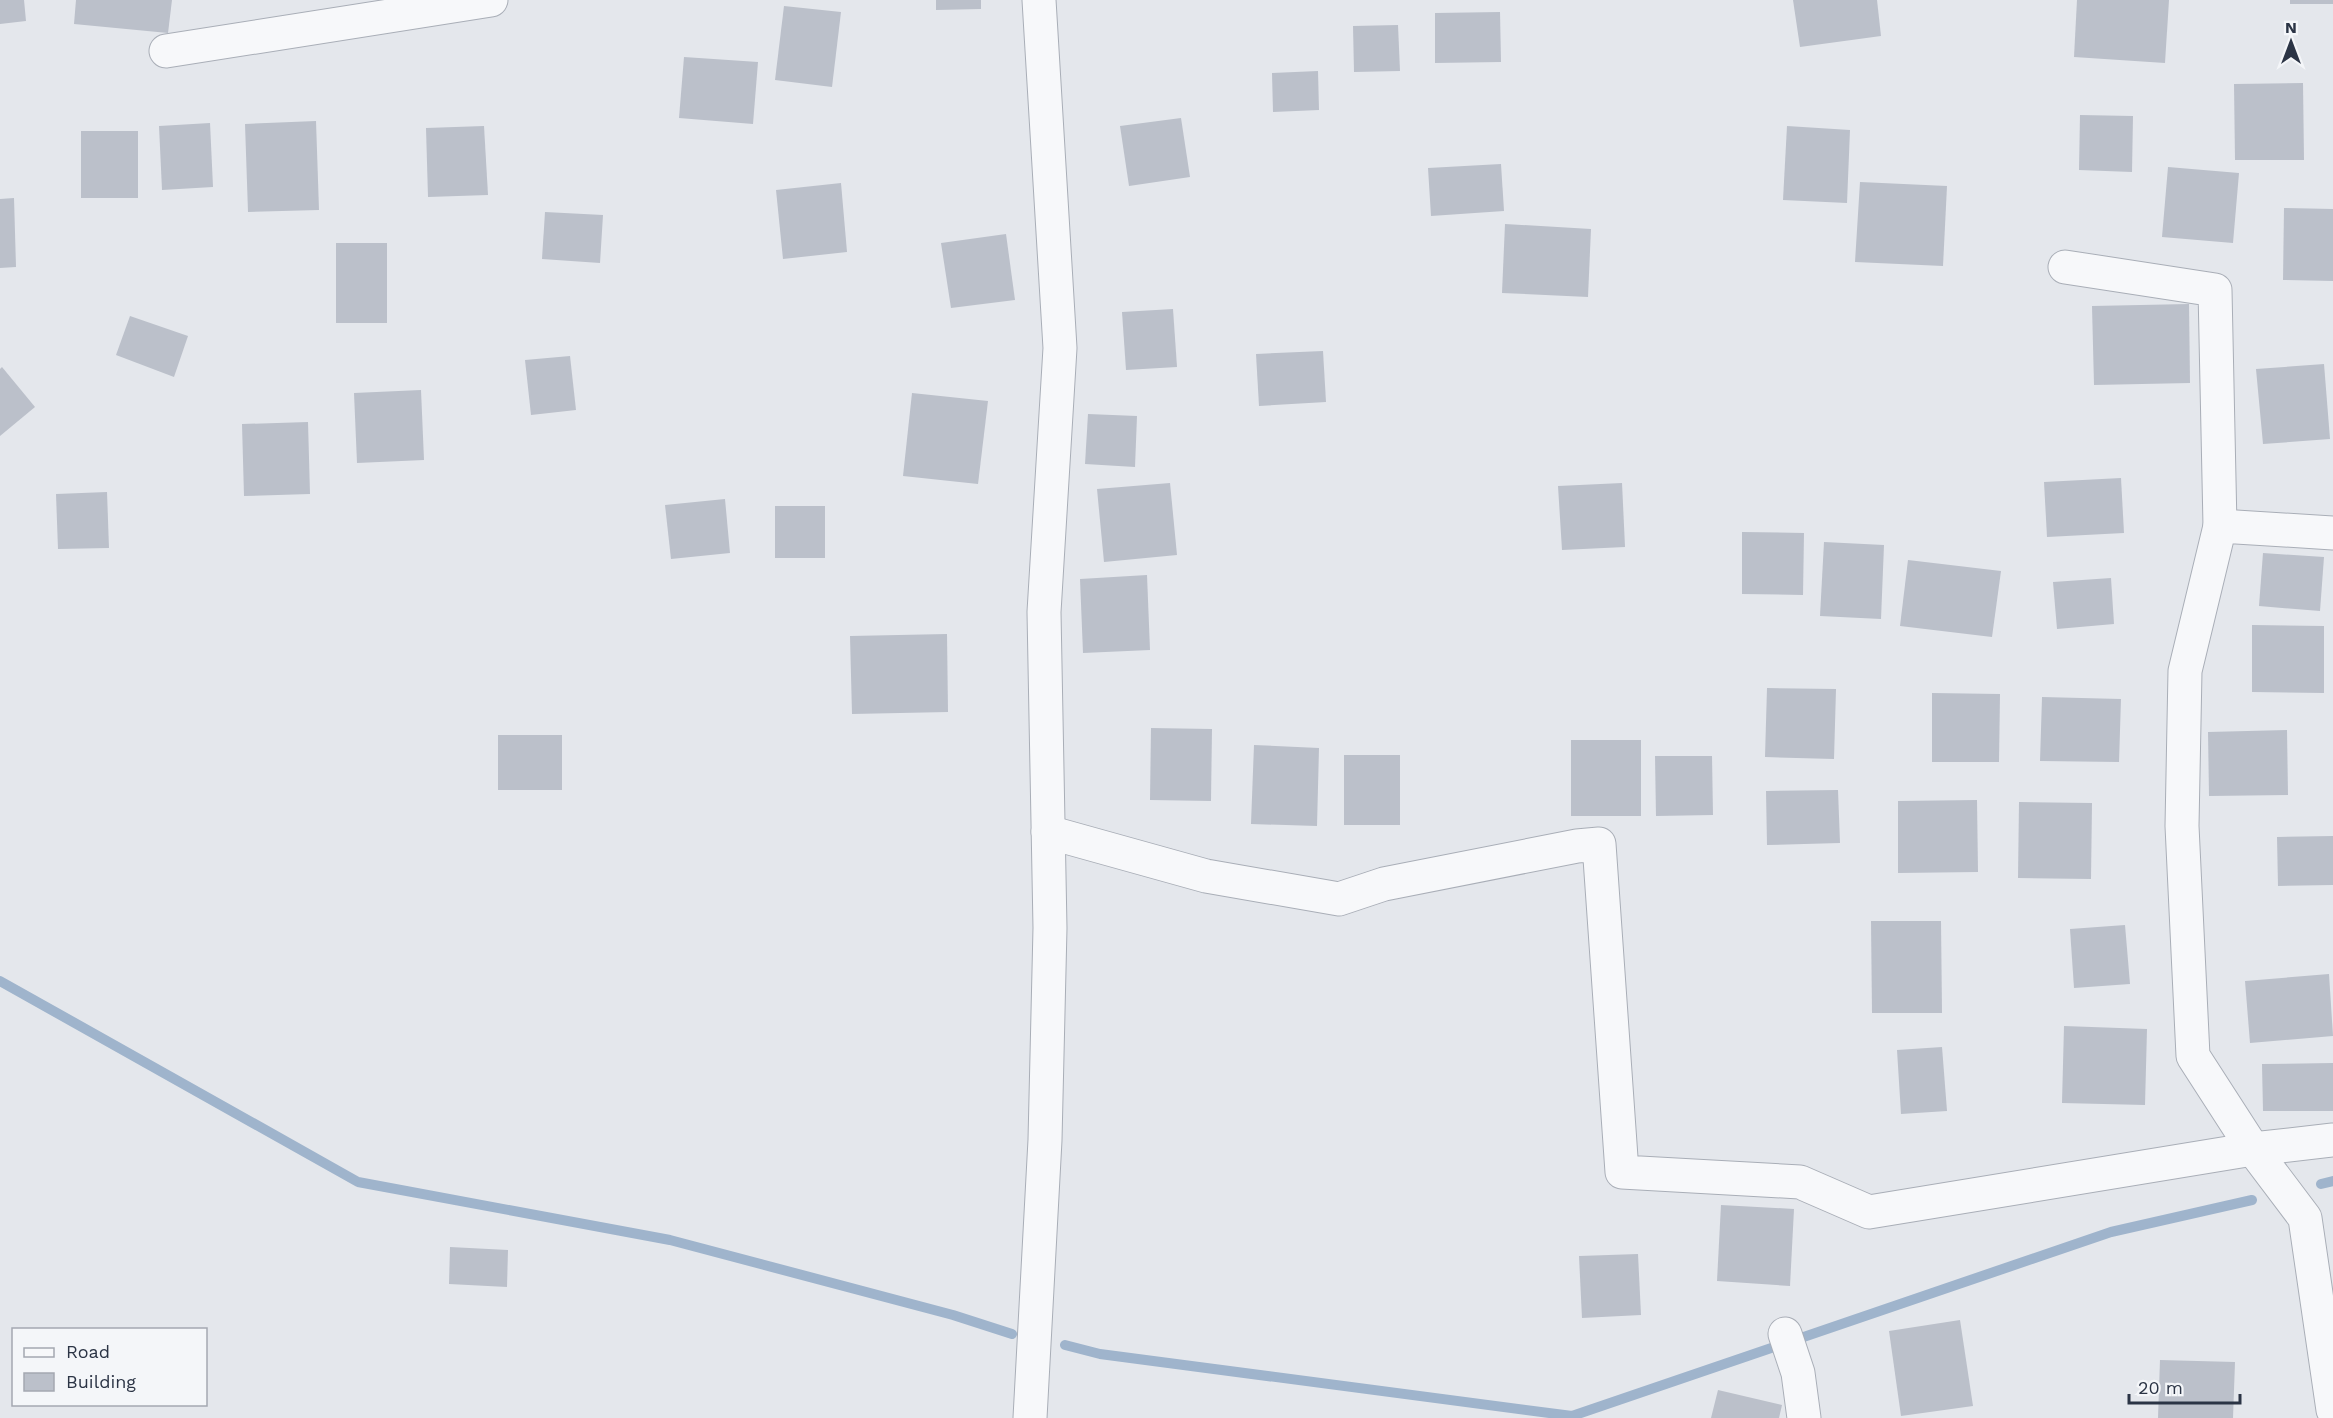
<svg xmlns="http://www.w3.org/2000/svg" width="2333" height="1418" font-family="'Work Sans',sans-serif">
<rect width="100%" height="100%" fill="#e4e7ec"/>
<g fill="none" stroke-linecap="round" stroke-linejoin="round">
<g stroke="#9fb4cc" stroke-width="10">
<path d="M 0,981 L 358,1182 L 670,1240 L 953,1315 L 1012,1334"/>
<path d="M 2321,1184 L 2333,1181"/>
<path d="M 1065,1345 L 1100,1354 L 1572,1416 L 2111,1232 L 2252,1200"/>
</g>
</g>
<g fill="#bbc0ca">
<path d="M 0,0 L 24,0 L 26,21 L 0,24 Z"/>
<path d="M 76,0 L 172,0 L 168,33 L 74,24 Z"/>
<path d="M 936,0 L 981,0 L 981,9 L 936,10 Z"/>
<path d="M 1793,0 L 1877,0 L 1881,36 L 1800,47 Z"/>
<path d="M 2077,0 L 2169,0 L 2165,63 L 2074,57 Z"/>
<rect x="2290" y="0" width="43" height="4"/>
<path d="M 784,6 L 841,12 L 832,87 L 775,80 Z"/>
<path d="M 1500,12 L 1501,62 L 1435,63 L 1435,13 Z"/>
<path d="M 1398,25 L 1400,71 L 1354,72 L 1353,26 Z"/>
<path d="M 684,57 L 758,62 L 753,124 L 679,118 Z"/>
<path d="M 1318,71 L 1319,110 L 1273,112 L 1272,73 Z"/>
<path d="M 2303,83 L 2304,160 L 2235,160 L 2234,84 Z"/>
<path d="M 2080,115 L 2133,116 L 2132,172 L 2079,170 Z"/>
<path d="M 1181,118 L 1190,177 L 1129,186 L 1120,126 Z"/>
<path d="M 316,121 L 319,210 L 248,212 L 245,124 Z"/>
<path d="M 210,123 L 213,187 L 162,190 L 159,126 Z"/>
<path d="M 484,126 L 488,195 L 428,197 L 426,128 Z"/>
<path d="M 1787,126 L 1850,130 L 1847,203 L 1783,200 Z"/>
<rect x="81" y="131" width="57" height="67"/>
<path d="M 1501,164 L 1504,211 L 1431,216 L 1428,168 Z"/>
<path d="M 2168,167 L 2239,173 L 2233,243 L 2162,237 Z"/>
<path d="M 1860,182 L 1947,186 L 1943,266 L 1855,262 Z"/>
<path d="M 841,183 L 847,252 L 783,259 L 776,190 Z"/>
<path d="M 14,198 L 16,267 L 0,268 L 0,199 Z"/>
<path d="M 2284,208 L 2333,209 L 2333,281 L 2283,280 Z"/>
<path d="M 545,212 L 603,215 L 600,263 L 542,259 Z"/>
<path d="M 1505,224 L 1591,229 L 1588,297 L 1502,293 Z"/>
<path d="M 1006,234 L 1015,300 L 951,308 L 941,243 Z"/>
<rect x="336" y="243" width="51" height="80"/>
<path d="M 2189,304 L 2190,383 L 2094,385 L 2092,306 Z"/>
<path d="M 1173,309 L 1177,367 L 1126,370 L 1122,312 Z"/>
<path d="M 130,316 L 188,336 L 174,377 L 116,355 Z"/>
<path d="M 1323,351 L 1326,402 L 1259,406 L 1256,354 Z"/>
<path d="M 570,356 L 576,410 L 531,415 L 525,360 Z"/>
<path d="M 2324,364 L 2330,439 L 2263,444 L 2256,369 Z"/>
<path d="M 2,367 L 35,407 L 0,436 L 0,369 Z"/>
<path d="M 421,390 L 424,460 L 357,463 L 354,393 Z"/>
<path d="M 912,393 L 988,401 L 978,484 L 903,476 Z"/>
<path d="M 1088,414 L 1137,416 L 1135,467 L 1085,464 Z"/>
<path d="M 308,422 L 310,494 L 244,496 L 242,424 Z"/>
<path d="M 2121,478 L 2124,533 L 2047,537 L 2044,482 Z"/>
<path d="M 1170,483 L 1177,555 L 1104,562 L 1097,489 Z"/>
<path d="M 1622,483 L 1625,547 L 1562,550 L 1558,486 Z"/>
<path d="M 107,492 L 109,548 L 58,549 L 56,494 Z"/>
<path d="M 725,499 L 730,553 L 671,559 L 665,505 Z"/>
<rect x="775" y="506" width="50" height="52"/>
<path d="M 1742,532 L 1804,533 L 1803,595 L 1742,594 Z"/>
<path d="M 1824,542 L 1884,545 L 1881,619 L 1820,616 Z"/>
<path d="M 2263,553 L 2324,557 L 2320,611 L 2259,606 Z"/>
<path d="M 1908,560 L 2001,571 L 1992,637 L 1900,626 Z"/>
<path d="M 1147,575 L 1150,650 L 1083,653 L 1080,579 Z"/>
<path d="M 2111,578 L 2114,624 L 2057,629 L 2053,582 Z"/>
<path d="M 2252,625 L 2324,626 L 2324,693 L 2252,692 Z"/>
<path d="M 947,634 L 948,712 L 852,714 L 850,636 Z"/>
<path d="M 1767,688 L 1836,689 L 1834,759 L 1765,757 Z"/>
<path d="M 1932,693 L 2000,694 L 1999,762 L 1932,762 Z"/>
<path d="M 2042,697 L 2121,699 L 2119,762 L 2040,761 Z"/>
<path d="M 1151,728 L 1212,729 L 1211,801 L 1150,800 Z"/>
<path d="M 2287,730 L 2288,795 L 2209,796 L 2208,732 Z"/>
<rect x="498" y="735" width="64" height="55"/>
<rect x="1571" y="740" width="70" height="76"/>
<path d="M 1254,745 L 1319,748 L 1317,826 L 1251,824 Z"/>
<rect x="1344" y="755" width="56" height="70"/>
<path d="M 1655,756 L 1712,756 L 1713,815 L 1656,816 Z"/>
<path d="M 1838,790 L 1840,843 L 1767,845 L 1766,791 Z"/>
<path d="M 1977,800 L 1978,872 L 1898,873 L 1898,801 Z"/>
<path d="M 2019,802 L 2092,803 L 2091,879 L 2018,878 Z"/>
<path d="M 2333,836 L 2333,885 L 2278,886 L 2277,837 Z"/>
<path d="M 1871,921 L 1941,921 L 1942,1013 L 1872,1013 Z"/>
<path d="M 2125,925 L 2130,984 L 2074,988 L 2070,929 Z"/>
<path d="M 2329,974 L 2333,1036 L 2250,1043 L 2245,981 Z"/>
<path d="M 2064,1026 L 2147,1029 L 2145,1105 L 2062,1103 Z"/>
<path d="M 1942,1047 L 1947,1111 L 1901,1114 L 1897,1050 Z"/>
<path d="M 2333,1063 L 2333,1111 L 2263,1111 L 2262,1064 Z"/>
<path d="M 1721,1205 L 1794,1209 L 1790,1286 L 1717,1281 Z"/>
<path d="M 450,1247 L 508,1250 L 507,1287 L 449,1284 Z"/>
<path d="M 1638,1254 L 1641,1315 L 1582,1318 L 1579,1256 Z"/>
<path d="M 1960,1320 L 1973,1406 L 1901,1416 L 1889,1331 Z"/>
<path d="M 2160,1360 L 2235,1362 L 2233,1418 L 2158,1418 Z"/>
<path d="M 1718,1390 L 1782,1405 L 1779,1418 L 1711,1418 Z"/>
</g>
<g fill="none" stroke-linecap="round" stroke-linejoin="round">
<defs>
<g id="street">
<path d="M 166,51 L 491,0"/>
<path d="M 2065,267 L 2215,290 L 2220,526"/>
<path d="M 2333,533 L 2220,526 L 2185,671 L 2182,826 L 2193,1056 L 2253,1149 L 2305,1218 L 2333,1410"/>
<path d="M 1048,832 L 1206,876 L 1339,899 L 1384,884 L 1577,846 L 1599,844 L 1622,1172 L 1800,1182 L 1869,1212 L 2253,1149 L 2333,1140"/>
<path d="M 1785,1334 L 1798,1373 L 1804,1418"/>
<path d="M 1030,1418 L 1045,1140 L 1050,928 L 1044,612 L 1060,348 L 1039,0"/>
</g>
</defs>
<use href="#street" stroke="#a9aeb7" stroke-width="35"/>
<use href="#street" stroke="#f7f8fa" stroke-width="33"/>
</g>
<rect x="12" y="1328" width="195" height="78" fill="#f4f6f9" stroke="#a4a8b1" stroke-width="1.5"/>
<rect x="24" y="1348" width="30" height="9" fill="#f7f8fa" stroke="#a4a8b1" stroke-width="1.5"/>
<text x="66" y="1358" font-size="18" fill="#2b3445">Road</text>
<rect x="24" y="1373" width="30" height="18" fill="#bbc0ca" stroke="#a4a8b1" stroke-width="1.5"/>
<text x="66" y="1388" font-size="18" fill="#2b3445">Building</text>
<g transform="translate(2291 42)" stroke="#f4f6f9" stroke-width="4.5" paint-order="stroke">
<path d="M0-4.5L10 22L0 15L-10 22Z" fill="#2b3445"/>
<text y="-9" font-size="16" font-weight="bold" text-anchor="middle" fill="#2b3445">N</text>
</g>
<path d="M2129 1394v9h111v-9" fill="none" stroke="#2b3445" stroke-width="3"/>
<text x="2138" y="1394" font-size="18" fill="#2b3445" stroke="#f4f6f9" stroke-width="4.5" paint-order="stroke">20 m</text>
</svg>
